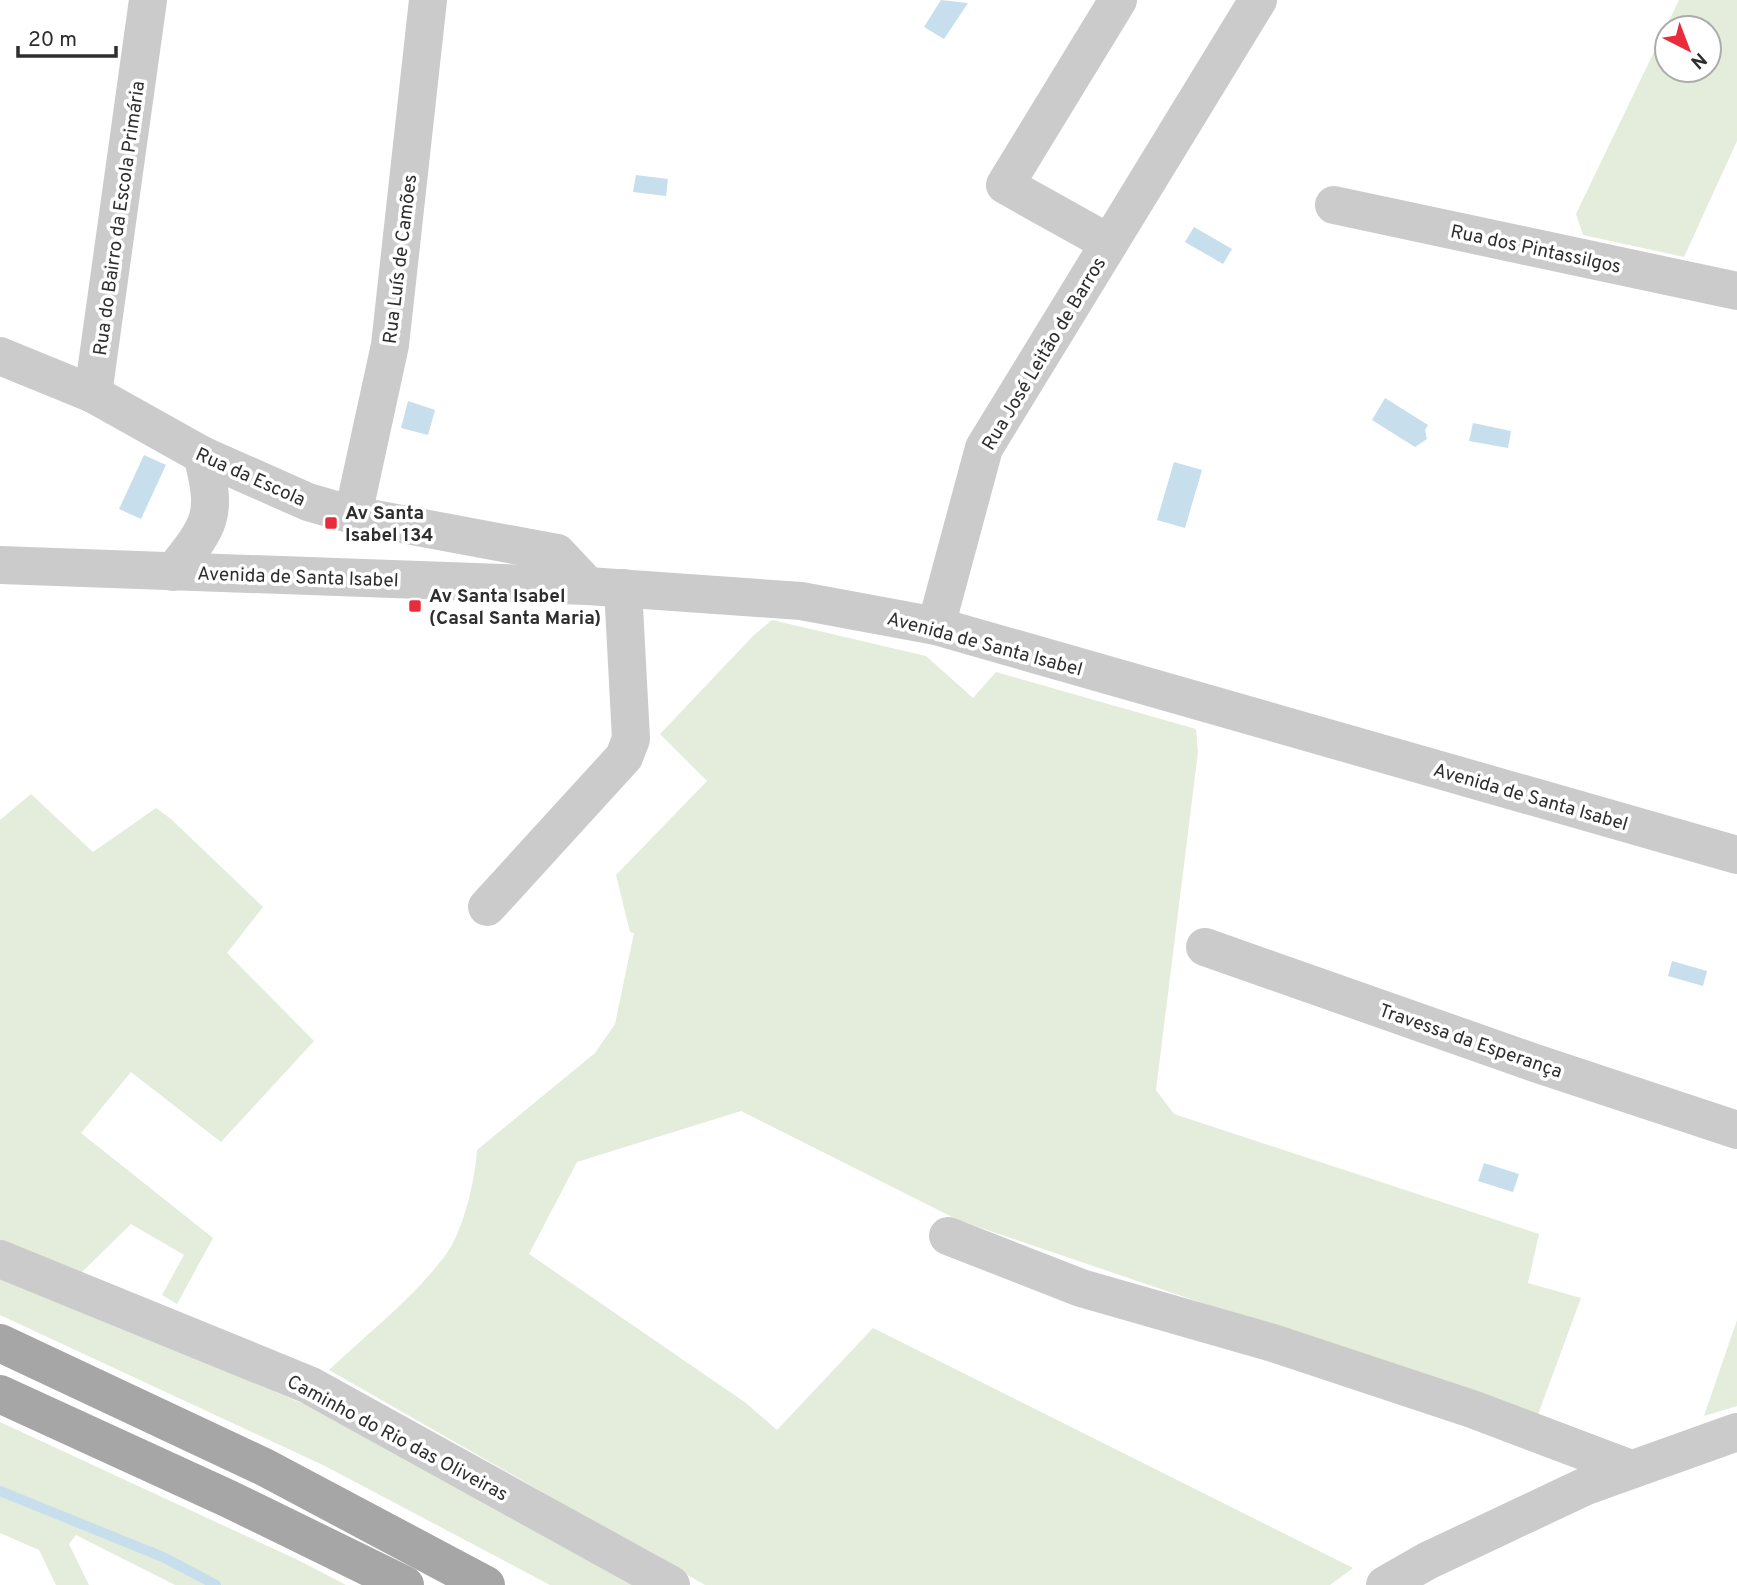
<svg xmlns="http://www.w3.org/2000/svg" width="1737" height="1585" font-family="Overpass,sans-serif">
<rect width="100%" height="100%" fill="#fff"/>
<g fill="#e4ecdb" fill-rule="evenodd">
<path d="M 1679,0 L 1737,0 L 1737,141 L 1684,257 L 1583,235 L 1576,214 ZM 1667,28 L 1709,28 L 1709,70 L 1667,70 Z"/>
<path d="M 772,620 L 926,656 L 973,698 L 996,672 L 1196,729 L 1198,752 L 1156,1090 L 1174,1114 L 1539,1234 L 1528,1283 L 1581,1298 L 1537,1417 L 958,1220 L 741,1111 L 577,1162 L 529,1254 L 746,1403 L 777,1430 L 873,1328 L 1353,1568 L 1330,1585 L 705,1585 L 329,1370 C 368,1333 415,1297 447,1253 C 464,1229 475,1179 477,1150 L 595,1053 L 615,1024 L 634,933 L 630,932 L 616,875 L 707,781 L 660,734 L 753,636 Z"/>
<path d="M 31,794 L 93,852 L 156,808 L 171,819 L 263,907 L 227,953 L 314,1041 L 221,1142 L 131,1072 L 81,1133 L 213,1238 L 177,1304 L 162,1295 L 184,1255 L 131,1224 L 79,1275 L 0,1241 L 0,820 Z"/>
<path d="M 0,1274 L 306,1405 L 647,1585 L 550,1585 L 325,1466 L 0,1315 Z"/>
<path d="M 1737,1320 L 1737,1406 L 1704,1416 Z"/>
<path d="M 0,1422 L 300,1561 L 346,1585 L 175,1585 L 76,1535 L 69,1544 L 89,1585 L 56,1585 L 39,1550 L 0,1533 Z"/>
</g>
<g fill="#c7deec">
<path d="M 941,0 L 968,3 L 944,39 L 924,27 Z"/>
<path d="M 636,175 L 668,179 L 666,196 L 633,192 Z"/>
<path d="M 1194,227 L 1232,249 L 1223,264 L 1185,242 Z"/>
<path d="M 1385,398 L 1428,425 L 1425,430 L 1427,439 L 1415,447 L 1372,420 Z"/>
<path d="M 408,401 L 435,410 L 428,435 L 401,428 Z"/>
<path d="M 1473,423 L 1511,431 L 1508,448 L 1469,441 Z"/>
<path d="M 144,455 L 166,465 L 141,519 L 119,509 Z"/>
<path d="M 1174,462 L 1202,470 L 1185,528 L 1157,520 Z"/>
<path d="M 1672,961 L 1707,971 L 1703,986 L 1668,976 Z"/>
<path d="M 1484,1163 L 1519,1174 L 1513,1192 L 1478,1181 Z"/>
</g>
<g fill="none" stroke-linecap="round" stroke-linejoin="round">
<path stroke="#c7deec" stroke-width="10" d="M 0,1491 L 163,1557 L 216,1585"/>
<g stroke="#cbcbcb" stroke-width="38">
<path d="M 1334,205 L 1737,291"/>
<path d="M 1109,243 L 1005,185 L 1118,0"/>
<path d="M 0,356 L 93,394 L 202,455 L 308,502 L 353,515 L 557,553 L 588,586"/>
<path d="M 93,394 L 148,0"/>
<path d="M 353,515 L 390,345 L 428,0"/>
<path d="M 0,565 L 588,586 L 801,601 L 936,626 L 1737,855"/>
<path d="M 173,572 C 211,524 218,516 202,455"/>
<path d="M 936,626 L 984,448 L 1258,0"/>
<path d="M 487,907 L 624,757 L 631,739 L 623,588"/>
<path d="M 1205,947 L 1535,1063 L 1737,1130"/>
<path d="M 948,1236 L 1081,1288 L 1273,1343 L 1472,1409 L 1631,1469"/>
<path d="M 0,1259 L 309,1385 L 671,1585"/>
<path d="M 1385,1585 L 1427,1561 L 1586,1486 L 1737,1432"/>
</g>
<g stroke="#a6a6a6" stroke-width="38">
<path d="M 0,1343 L 266,1468 L 486,1585"/>
<path d="M 0,1394 L 229,1499 L 405,1585"/>
</g>
</g>
<g fill="#e92c3b" stroke="#fff" stroke-width="2.5">
<rect x="324" y="516" width="14" height="14" rx="3.5"/>
<rect x="408" y="599" width="14" height="14" rx="3.5"/>
</g>
<g text-anchor="middle" stroke-width="7" stroke-linejoin="round" paint-order="stroke">
<g font-size="19" fill="#2e2e2e" stroke="#fff">
<text transform="translate(118 218) rotate(-82)" y="7">Rua do Bairro da Escola Primária</text>
<text transform="translate(1536 248) rotate(12)" y="7">Rua dos Pintassilgos</text>
<text transform="translate(399 259) rotate(-83)" y="7">Rua Luís de Camões</text>
<text transform="translate(1043 353) rotate(-59)" y="7">Rua José Leitão de Barros</text>
<text transform="translate(251 476) rotate(24)" y="7">Rua da Escola</text>
<text transform="translate(298 576) rotate(2)" y="7">Avenida de Santa Isabel</text>
<text transform="translate(985 643) rotate(15)" y="7">Avenida de Santa Isabel</text>
<text transform="translate(1531 796) rotate(16)" y="7">Avenida de Santa Isabel</text>
<text transform="translate(1471 1040) rotate(19)" y="7">Travessa da Esperança</text>
<text transform="translate(398 1437) rotate(28)" y="7">Caminho do Rio das Oliveiras</text>
</g>
<g font-size="19" font-weight="bold" fill="#2e2e2e" stroke="#fff" text-anchor="start">
<text x="345" y="519">Av Santa<tspan x="345" dy="22">Isabel 134</tspan></text>
<text x="429" y="602">Av Santa Isabel<tspan x="429" dy="22">(Casal Santa Maria)</tspan></text>
</g>
</g>
<g transform="translate(1688 49) rotate(138)"><circle r="33" fill="#ffffff" stroke="#ababab" stroke-width="2"/>
<path d="M0-5L12 26L0 18L-12 26Z" fill="#e92c3b"/>
<text y="-10" font-size="19" font-weight="bold" text-anchor="middle" fill="#2e2e2e">N</text>
</g>
<path d="M18 46v10h98v-10" fill="none" stroke="#2e2e2e" stroke-width="3.5"/>
<text x="28" y="46" font-size="21" fill="#2e2e2e" stroke="#ffffff" stroke-width="5" paint-order="stroke">20 m</text>
</svg>
